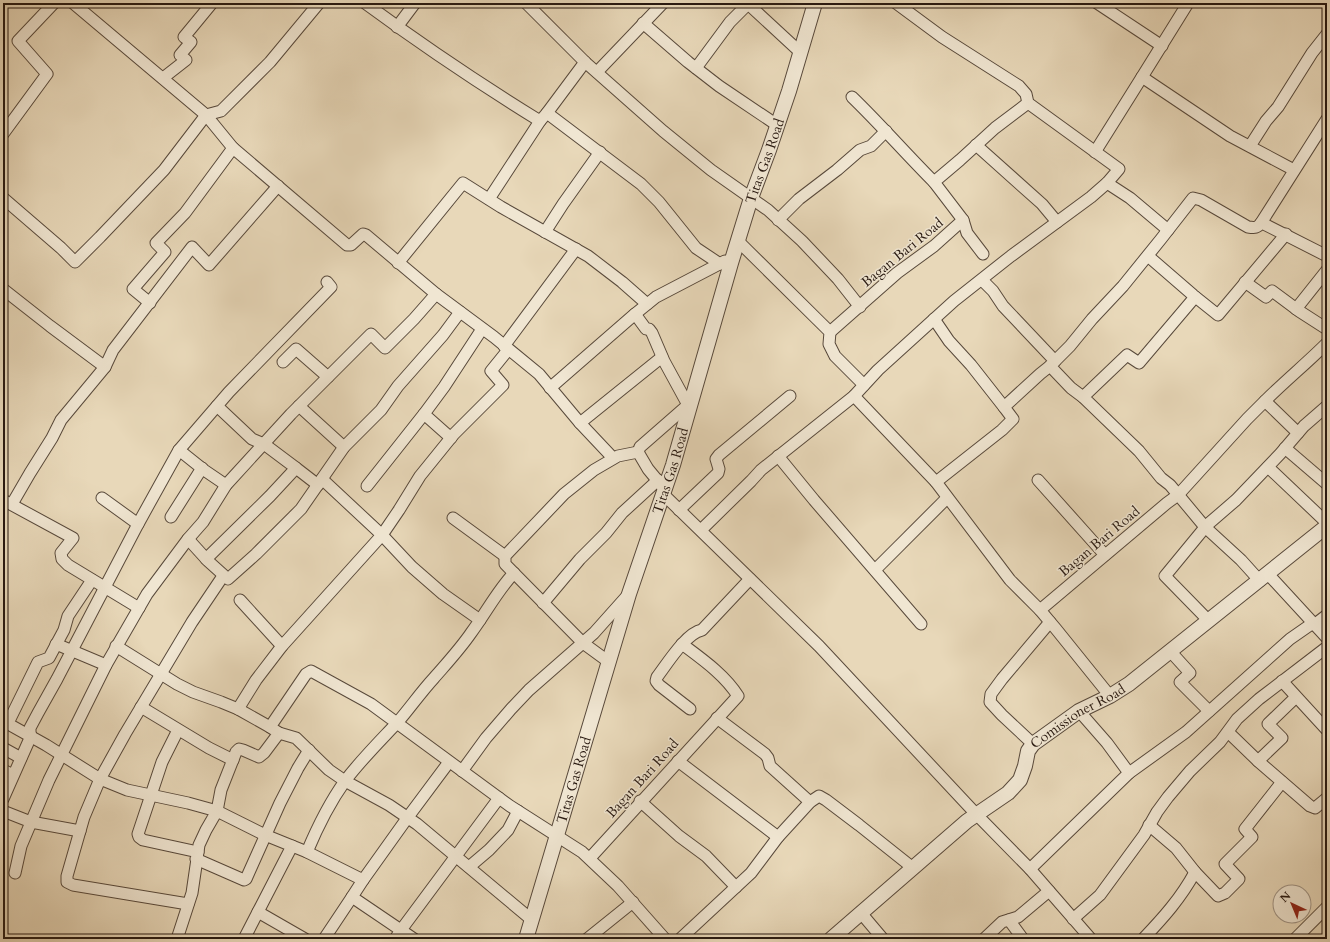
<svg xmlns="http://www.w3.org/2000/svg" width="1330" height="942" font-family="Cardo,serif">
<rect width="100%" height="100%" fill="#e8d8b9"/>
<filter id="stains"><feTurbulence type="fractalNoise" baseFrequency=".005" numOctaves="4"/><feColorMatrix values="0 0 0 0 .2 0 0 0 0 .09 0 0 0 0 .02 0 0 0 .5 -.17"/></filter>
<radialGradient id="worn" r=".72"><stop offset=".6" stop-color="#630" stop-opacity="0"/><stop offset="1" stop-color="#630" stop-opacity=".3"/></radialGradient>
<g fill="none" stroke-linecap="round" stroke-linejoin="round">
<defs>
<g id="minor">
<path d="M 73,3 L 206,115 L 233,148 L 347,245 L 351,245 L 363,234 L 366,235 L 436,294 L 494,337 L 539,374 L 580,423 L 613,458"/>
<path d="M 365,3 C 422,45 480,84 540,121 L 547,113 L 641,184 L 659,202 L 696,248 L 720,264"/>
<path d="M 526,3 L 585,62 L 663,131 L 711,170 L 768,210 L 802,241 L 838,279 L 860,307"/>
<path d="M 747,3 L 800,52"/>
<path d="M 1097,3 L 1162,46"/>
<path d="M 643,23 L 688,62 L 719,86 L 777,125"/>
<path d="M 397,27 L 415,3"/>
<path d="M 696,68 L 730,22 L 748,4"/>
<path d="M 597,72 L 663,3"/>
<path d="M 1142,77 L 1188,3"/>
<path d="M 163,78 L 186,60 L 180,55 L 191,42 L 184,37 L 212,3"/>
<path d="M 852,97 C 880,124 906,154 934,182"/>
<path d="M 547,113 L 585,62"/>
<path d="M 3,134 L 47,74 L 18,41 L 54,3"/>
<path d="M 976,145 L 1042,204 L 1057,222"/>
<path d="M 1250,146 L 1266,121 L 1278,107 L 1312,53 L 1327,34"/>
<path d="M 1095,152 L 1142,77 L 1230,136 L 1294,170"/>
<path d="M 1107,183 L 1130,198 L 1168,230"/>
<path d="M 3,198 L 61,248 L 75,262 L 100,237 L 164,170 L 206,115 L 221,111 L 270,62 L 319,3"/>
<path d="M 489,199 L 540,121"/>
<path d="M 778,220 L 799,199 L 837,170 L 860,150 L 871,146 L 886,131"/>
<path d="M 1261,223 L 1327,119"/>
<path d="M 545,232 L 563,204 L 600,152"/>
<path d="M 738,241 L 830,332 L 829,344 L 835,356 L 864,385"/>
<path d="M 983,254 L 967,233 L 963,220 L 934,182 L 960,160 L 995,128 L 1028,103"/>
<path d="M 1148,256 L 1193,295 L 1218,315 L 1286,234"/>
<path d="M 398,263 L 463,183 L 501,207 L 588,256 L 622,282 L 647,304"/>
<path d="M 982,280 L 993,291 L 1003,306 L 1055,361"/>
<path d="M 1245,282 L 1266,297 L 1272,291 L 1299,311 L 1327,329"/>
<path d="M 3,289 L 50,326 L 105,367"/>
<path d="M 1195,297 L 1139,363 L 1127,355 L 1083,397 L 1139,451 L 1161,478 L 1170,485 L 1205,527 L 1241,560 L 1260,581"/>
<path d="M 150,303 L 133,289 L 165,252 L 156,243 L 185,213 L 233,148"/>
<path d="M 1296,309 L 1327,270"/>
<path d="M 635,314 L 646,329 L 649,329 L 652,333 L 664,361 L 688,405"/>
<path d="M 934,319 L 949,341 L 971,365 L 1004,407"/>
<path d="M 830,332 L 897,273 L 934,246 L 963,220"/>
<path d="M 504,346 L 576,249"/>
<path d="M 283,362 L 296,349 L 328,377"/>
<path d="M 1050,366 L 1070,346 L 1092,319 L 1123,286 L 1161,239 L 1193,198 L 1201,200 L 1248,227 C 1255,228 1257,228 1261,223 L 1264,224 L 1327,256"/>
<path d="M 550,388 L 635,314 L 656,297 L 725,261"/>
<path d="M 854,396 L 936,482"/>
<path d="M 299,406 L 344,447"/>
<path d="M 580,423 L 662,357"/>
<path d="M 1298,433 L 1265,401 C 1285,381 1307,363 1327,343"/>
<path d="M 451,438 L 424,414 L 444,387 L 482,329"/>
<path d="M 1285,448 L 1327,484"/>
<path d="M 179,450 L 204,470 L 226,485"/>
<path d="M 638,452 L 640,447 L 688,405 L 691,400"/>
<path d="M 638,452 L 648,469 L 662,486"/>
<path d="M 778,456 L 814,500 L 921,624"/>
<path d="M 1268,467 L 1327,523"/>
<path d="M 296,468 L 318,485"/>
<path d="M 322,479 L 382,535 L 412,567 L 443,594 L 480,620"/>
<path d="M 1038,480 L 1105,555"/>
<path d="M 367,486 L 424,414"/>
<path d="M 663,494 L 819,646 L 976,814 L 1030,869 L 1091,939"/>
<path d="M 102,498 L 138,524"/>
<path d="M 3,500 L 73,538 L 61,553 L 62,559 L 68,565 L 139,608"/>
<path d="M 12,504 L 30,473 L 52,438 L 61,420 L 105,367 L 113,350 L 192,247 L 209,265 L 278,186"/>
<path d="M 679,510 L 718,473 L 719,469 L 716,459 L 719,455 L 790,396"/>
<path d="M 171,517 L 202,468"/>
<path d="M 453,518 L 505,556"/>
<path d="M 701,530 L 751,481 L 761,470 L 854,396 L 878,370 L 954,301 L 1011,256 L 1091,197 L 1107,183 L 1119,169 L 1028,103 L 1026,94 L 1019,86 L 942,37 L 896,3"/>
<path d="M 188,539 L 208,561 L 228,579 L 256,554 L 301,509 L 344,447 L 381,410 L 398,386 L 443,335 L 460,312"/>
<path d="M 206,559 L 270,496 L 296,468 L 264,444 L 252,439 L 217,406"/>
<path d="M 875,570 L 947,498"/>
<path d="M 514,573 C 497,591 486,613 471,633 C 460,649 447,663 434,678 C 421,692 410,708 397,723 L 395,725 C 378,743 360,761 345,781 C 330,802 317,828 307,852 L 265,835 L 217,811 L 221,790 L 236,752 L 239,749 L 243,750 L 259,757 L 264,753 L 279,733 L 270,727 L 306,674 L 311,671 L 371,704 L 510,806 L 582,852 L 618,886 L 665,939"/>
<path d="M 1268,574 L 1327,638"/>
<path d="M 240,600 L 282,646"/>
<path d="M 543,603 L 580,559 L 606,533 L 622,513 L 658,480"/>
<path d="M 1040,610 L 1010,580 L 936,482 L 1002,430 L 1013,419 L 1004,407 L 1040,374 L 1050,366 L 1071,388 L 1083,397"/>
<path d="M 1209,621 L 1165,576 L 1207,525 L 1236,500 L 1280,454 L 1304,426 L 1327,406"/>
<path d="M 1314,625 L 1327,615"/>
<path d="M 56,644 L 106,665"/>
<path d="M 116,646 L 177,684 L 193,692 L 221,702 L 238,709 L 270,727"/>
<path d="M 1170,651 L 1190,673 L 1180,682 L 1209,711"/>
<path d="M 609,662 L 583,643 L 505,564 L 505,556 L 564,494 L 594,470 L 618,456 L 638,452"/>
<path d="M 1282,681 L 1327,730"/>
<path d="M 1110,696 L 1056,629 L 1040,610 L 1167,503 L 1178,495 L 1247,419 L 1265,401"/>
<path d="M 141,707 L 209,748 L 233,760"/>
<path d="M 238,709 L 256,680 L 282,646 L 382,535 L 399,510 L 420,476 L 454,434 L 503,385 L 491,371 L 508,350"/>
<path d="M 690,709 L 659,685 L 656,681 L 657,677 C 667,664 686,633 702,630 L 750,579"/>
<path d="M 717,718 L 765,754 L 768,758 L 770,766 L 810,802"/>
<path d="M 3,721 L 46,745 L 100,779 L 127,790 L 188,803 L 217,811 L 206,830 L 199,845 L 192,893 L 177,939"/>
<path d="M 8,723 L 38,662 L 49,658 L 64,630 L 68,616 L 92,580"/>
<path d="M 178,730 L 162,762 L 138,834 L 139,837 L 143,840 L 198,852"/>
<path d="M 1228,732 L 1258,761 L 1310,806 L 1315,808 L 1327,798"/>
<path d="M 279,733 L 296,738 L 329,770 L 345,781 L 389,805 L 417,824 L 532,920"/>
<path d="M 1033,744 L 1002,715 L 990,702 L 991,694 L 1002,679 L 1050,622"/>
<path d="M 3,748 L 21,758"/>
<path d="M 678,761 L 778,837"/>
<path d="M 1258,761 L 1282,738 L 1268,724 L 1296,697"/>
<path d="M 3,770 L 13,775"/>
<path d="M 462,771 L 486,738 L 511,709 L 529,690 L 594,633 L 627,596"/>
<path d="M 1129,773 L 1186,732 L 1290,639 L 1313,623"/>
<path d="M 3,799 L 31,736 L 30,732 L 30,728 L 38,713 L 57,679 L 138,524 L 179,450 L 229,392 L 331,287 L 327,282"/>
<path d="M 640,801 L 679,836 L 706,856 L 736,887"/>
<path d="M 3,811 L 31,822 L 80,831"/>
<path d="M 1149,825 L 1176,848 L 1195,872"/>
<path d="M 307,852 L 363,880 L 408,817 L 449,762"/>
<path d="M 590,858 L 738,696 C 725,675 702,659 682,644"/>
<path d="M 196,859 L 244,880 L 246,879 L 280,803 L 298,768 L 309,750"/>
<path d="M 469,867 L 489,850 L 508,830 L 518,811"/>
<path d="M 1030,869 L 1129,773 L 1107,743 L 1079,711"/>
<path d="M 15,873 L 21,846 L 49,780 L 106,665 L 147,594 L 188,539 L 203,522 L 226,485 L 291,414 L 371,334 L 385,348 L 414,319 L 436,294"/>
<path d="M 363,880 L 352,897 L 414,939"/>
<path d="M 188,904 L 73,885 L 67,882 L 67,876 L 84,817 L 100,779 L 125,734 L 192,622 L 223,576"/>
<path d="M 258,912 L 305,939"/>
<path d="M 861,913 L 883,939"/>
<path d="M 1073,919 L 1100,895 L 1144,835 L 1157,812 L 1168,797 L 1190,771 L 1220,742 L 1237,719 L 1259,699 L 1327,647"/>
<path d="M 1009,920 L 1023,939"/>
<path d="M 244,939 L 292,846"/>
<path d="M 324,939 L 352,897"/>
<path d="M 395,939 L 401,930 L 499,798"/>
<path d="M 587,939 L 633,902"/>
<path d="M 680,939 L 751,873 L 778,837 L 810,802 L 819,796 L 826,800 L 859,825 L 913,868"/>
<path d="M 984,939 L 1002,922 L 1018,917 L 1049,891"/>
<path d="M 1143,939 C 1163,918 1181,898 1195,872 L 1218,896 L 1225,893 L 1239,879 L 1225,864 L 1252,837 L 1245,829 L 1282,782"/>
<path d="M 1295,939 L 1327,907"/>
</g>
<g id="tertiary">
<path id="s1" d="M 526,939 L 629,594 L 673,465 L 731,263 L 751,198 L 769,150 L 789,91 L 815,3"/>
<path id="s2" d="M 831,939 L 967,821 L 1008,793 L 1020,780 L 1025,766 L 1028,751 L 1033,744 L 1079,711 L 1110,696 L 1129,684 L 1327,526"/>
</g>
</defs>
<use href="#minor" stroke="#58493b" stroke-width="13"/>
<use href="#tertiary" stroke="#58493b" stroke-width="16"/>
<use href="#minor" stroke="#f0e6d2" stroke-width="11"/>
<use href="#tertiary" stroke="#f0e6d2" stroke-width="14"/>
</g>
<g text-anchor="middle" stroke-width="3" stroke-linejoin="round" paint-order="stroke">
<g font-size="14" fill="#281911" stroke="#f0e6d2">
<text dy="5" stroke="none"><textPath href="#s1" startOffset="814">Titas Gas Road</textPath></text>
<text transform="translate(902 252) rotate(-39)" y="5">Bagan Bari Road</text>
<text dy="5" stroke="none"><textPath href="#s1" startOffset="490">Titas Gas Road</textPath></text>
<text transform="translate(1099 541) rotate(-40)" y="5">Bagan Bari Road</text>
<text dy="5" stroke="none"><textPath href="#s2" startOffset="339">Comissioner Road</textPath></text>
<text transform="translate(642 778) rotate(-48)" y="5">Bagan Bari Road</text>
<text dy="5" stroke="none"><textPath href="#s1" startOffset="166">Titas Gas Road</textPath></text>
</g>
</g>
<rect width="1330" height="942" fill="none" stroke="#e8d8b9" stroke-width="16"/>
<rect x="4" y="4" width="1322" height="934" fill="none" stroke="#281911" stroke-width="2"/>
<rect x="8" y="8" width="1314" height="926" fill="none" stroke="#281911"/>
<g transform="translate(1292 904) rotate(316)"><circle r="19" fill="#f0e6d2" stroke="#a09485"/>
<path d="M0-3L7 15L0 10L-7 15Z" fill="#8f2418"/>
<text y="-6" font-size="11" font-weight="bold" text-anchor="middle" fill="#281911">N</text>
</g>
<rect width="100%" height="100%" filter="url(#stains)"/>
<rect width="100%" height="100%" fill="url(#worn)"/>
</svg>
